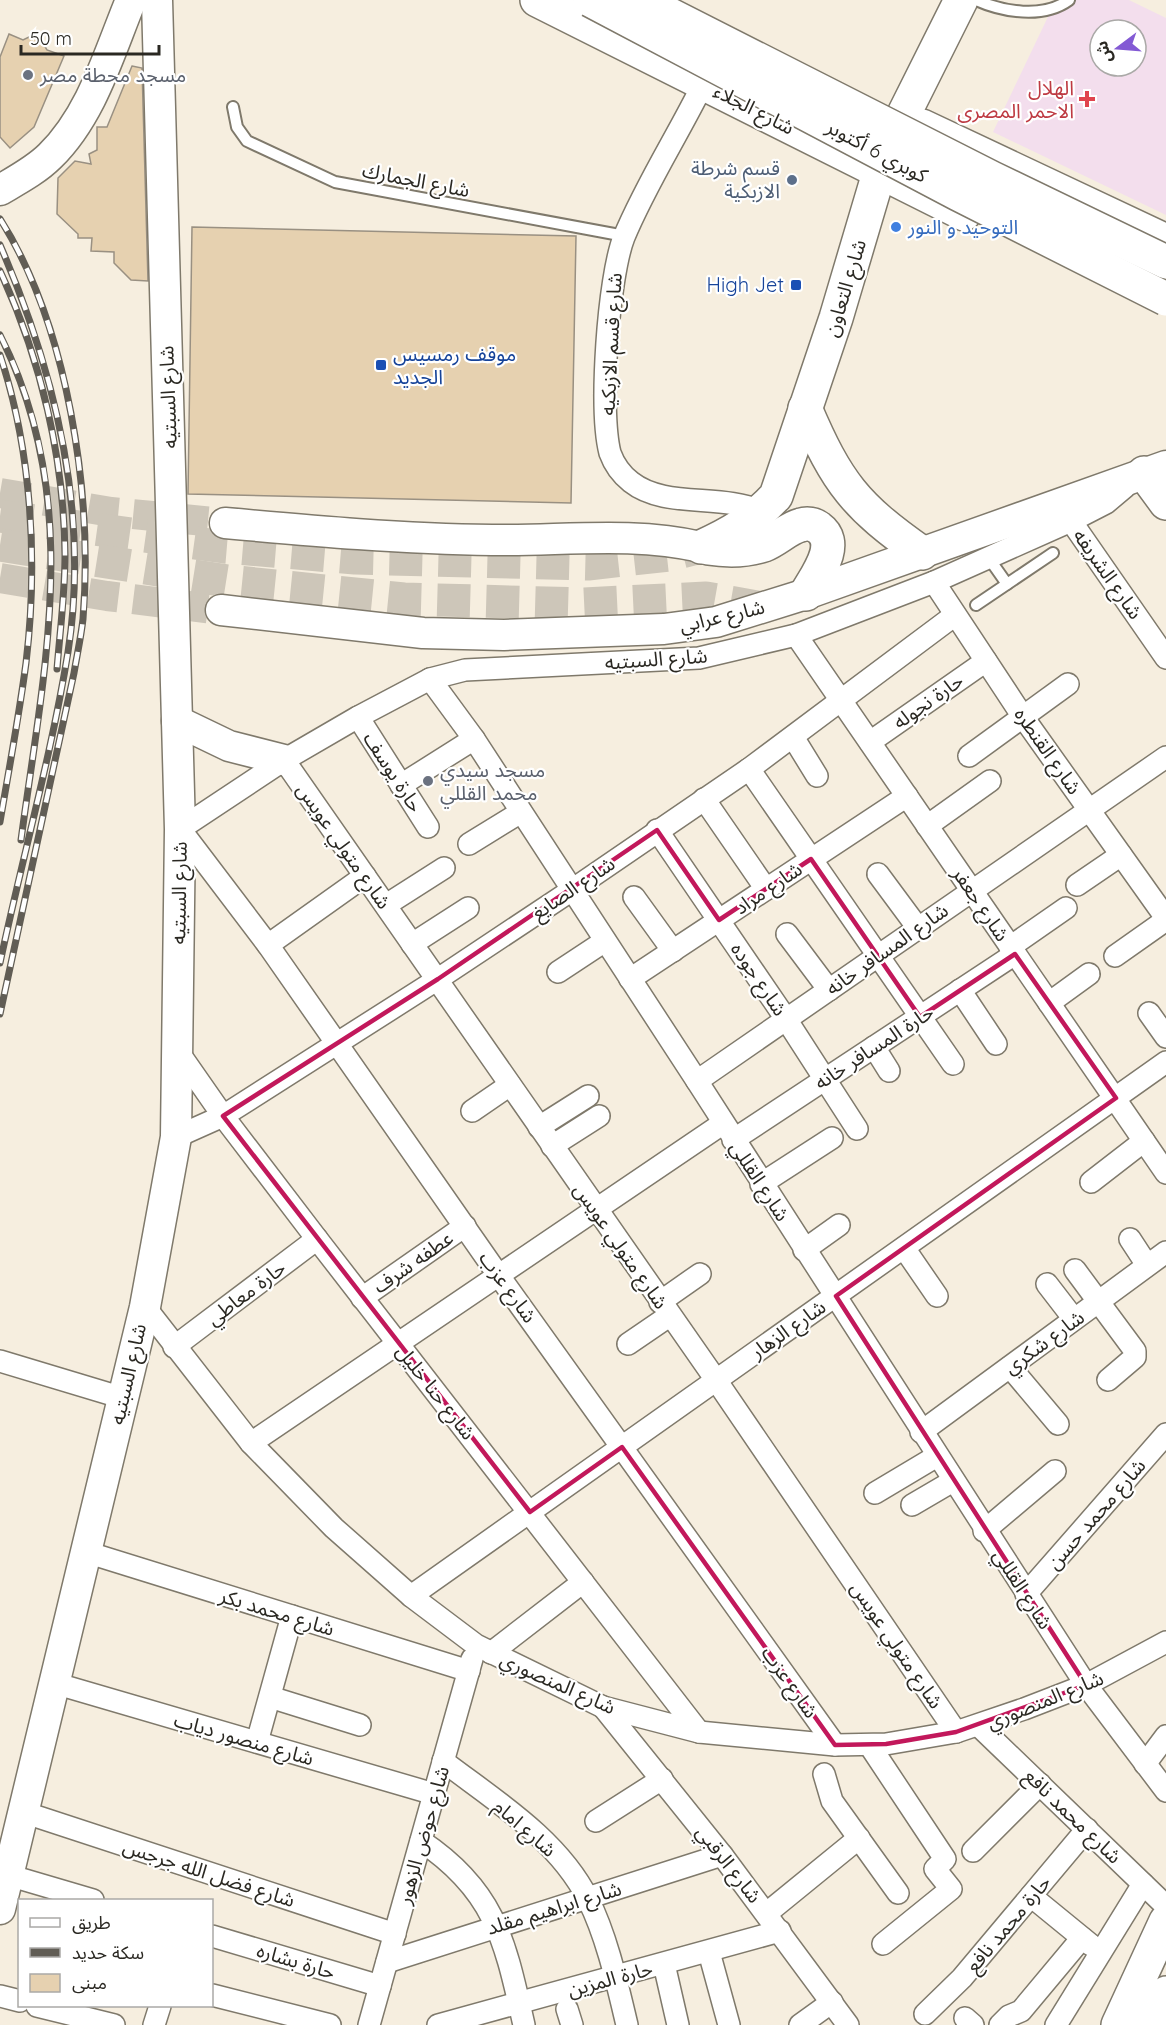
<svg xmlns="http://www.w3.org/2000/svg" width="1166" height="2025" font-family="Quicksand,'Noto Sans Arabic',sans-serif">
<rect width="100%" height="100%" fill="#f6eedf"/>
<path fill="#f3deed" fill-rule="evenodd" d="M 1056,0 L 1129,0 L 1166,18 L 1166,215 L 993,132 ZM 1100,30 L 1136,30 L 1136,66 L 1100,66 Z"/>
<g fill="#e6d1b0" stroke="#999082" stroke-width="1.5">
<path d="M 9,34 L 23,40 L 31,36 L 39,37 L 47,50 L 64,56 L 34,127 L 10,148 L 0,137 L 0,57 Z"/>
<path d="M 132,66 L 142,68 L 148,281 L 131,280 L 114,263 L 114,252 L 91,251 L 92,238 L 78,238 L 78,234 L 57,214 L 58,178 L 75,161 L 91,164 L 89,154 L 97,150 L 97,127 L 107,127 Z"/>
<path d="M 192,227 L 576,236 L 571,503 L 188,494 Z"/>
</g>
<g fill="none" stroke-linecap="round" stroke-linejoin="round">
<g stroke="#cdc6b9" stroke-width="30" stroke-dasharray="30 15" stroke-linecap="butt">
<path d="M 0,493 L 111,512 L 225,523"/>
<path d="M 0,578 L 107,596 L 221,610"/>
</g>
<g stroke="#cdc6b9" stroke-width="33" stroke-dasharray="33 16" stroke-linecap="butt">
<path d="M 0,516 L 224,547 L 355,558 L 588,564 L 669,555 L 701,547"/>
<path d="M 0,545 L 227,581 L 404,599 L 582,604 L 706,598 L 763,608"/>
</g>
<defs>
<g id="lane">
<path d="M 976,0 C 1003,12 1043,19 1069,0"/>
<path d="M 233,107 L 237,127 L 247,141 L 335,182 L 625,236"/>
<path d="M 988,557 L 1007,584"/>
<path d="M 976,605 L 1053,553"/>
</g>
<g id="street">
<path d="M 703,84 C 678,135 646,184 624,237 C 608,278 599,410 610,453 C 614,464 622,475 631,482 C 665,509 722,493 762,512"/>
<path d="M 1071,521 L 1166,658"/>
<path d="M 934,582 L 1023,717 L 1166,918"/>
<path d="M 796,635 L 1166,1173"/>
<path d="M 430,679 L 474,739 L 697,1081 L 1086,1685 L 1166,1791"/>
<path d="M 358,717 L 428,827"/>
<path d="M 793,737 L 817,776"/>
<path d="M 870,742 L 986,661"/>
<path d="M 969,756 L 1068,684"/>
<path d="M 284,760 L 716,1380 L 956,1732"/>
<path d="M 749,769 L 953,1064"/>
<path d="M 401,785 L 474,739"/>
<path d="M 704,799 L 766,889"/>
<path d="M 927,826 L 990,781"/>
<path d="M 657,830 L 786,1019 L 857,1129"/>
<path d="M 469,844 L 521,812"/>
<path d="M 878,874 L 918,928"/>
<path d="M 1077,885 L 1121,855"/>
<path d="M 634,897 L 673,951"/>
<path d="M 386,905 L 444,868"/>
<path d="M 787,934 L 829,990"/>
<path d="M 412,944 L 468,908"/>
<path d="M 268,945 L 365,876"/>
<path d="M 1010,947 L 1066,908"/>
<path d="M 1115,956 L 1166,920"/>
<path d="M 558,972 L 605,941"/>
<path d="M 630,979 L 907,796"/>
<path d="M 960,990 L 996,1044"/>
<path d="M 1049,1003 L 1089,974"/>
<path d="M 1149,1013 L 1166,1037"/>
<path d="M 874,1047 L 889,1071"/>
<path d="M 177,1050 L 223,1116 L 317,1239 L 699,1732"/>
<path d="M 697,1081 L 1166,757"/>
<path d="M 472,1111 L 510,1085"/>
<path d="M 539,1127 L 588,1096"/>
<path d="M 176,1137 L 223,1116 L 438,979 L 572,890 L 749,769 L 955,615"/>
<path d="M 733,1140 L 1015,954"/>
<path d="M 552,1146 L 599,1116"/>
<path d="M 1091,1182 L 1144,1141"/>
<path d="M 761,1184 L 832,1138"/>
<path d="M 1130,1239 L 1147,1265"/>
<path d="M 904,1248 L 937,1296"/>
<path d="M 804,1250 L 839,1225"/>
<path d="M 1075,1270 L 1135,1351 L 1135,1357 L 1108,1380"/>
<path d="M 1047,1284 L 1074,1319"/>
<path d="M 362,1298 L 465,1226"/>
<path d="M 660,1302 L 700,1274"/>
<path d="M 145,1307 L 251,1443 L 334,1528 L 411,1596 L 476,1645 L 603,1707 L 699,1732 L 835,1745 L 886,1744 L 956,1732 L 1024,1709 L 1086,1685 L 1166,1642"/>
<path d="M 628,1344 L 669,1316"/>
<path d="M 174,1347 L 317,1239"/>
<path d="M 0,1361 L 123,1398"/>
<path d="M 1010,1367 L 1058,1424"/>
<path d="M 921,1432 L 1166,1252"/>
<path d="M 251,1443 L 722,1124"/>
<path d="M 875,1493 L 937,1456"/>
<path d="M 912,1505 L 953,1481"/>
<path d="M 984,1531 L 1055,1471"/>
<path d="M 86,1552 L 469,1671"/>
<path d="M 1026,1594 L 1166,1434"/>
<path d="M 411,1596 L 1166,1062"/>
<path d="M 491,1653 L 583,1582"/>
<path d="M 54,1683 L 434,1794"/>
<path d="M 270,1697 L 360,1725"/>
<path d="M 603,1707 L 722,1855 L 848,2025"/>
<path d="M 979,1726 L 1166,1906"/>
<path d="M 257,1742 L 292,1616"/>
<path d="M 835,1745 L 499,1276 L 268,945 L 180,829 L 284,760 L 358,717 L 430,679 L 465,670 L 699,658 L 796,635 L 934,582 L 1071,521 L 1106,503 L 1125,487"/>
<path d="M 870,1746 L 945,1859 L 935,1869 L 951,1889 L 883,1944"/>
<path d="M 443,1761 C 494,1800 558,1839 588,1899 C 607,1937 617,1983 627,2025"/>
<path d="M 1145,1764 L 1166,1736"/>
<path d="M 824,1774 L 832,1801 L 898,1893"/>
<path d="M 23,1812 L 395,1934"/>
<path d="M 596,1821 L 662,1779"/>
<path d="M 421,1841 C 496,1891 505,1942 524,2025"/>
<path d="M 973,1851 L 1040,1784"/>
<path d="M 8,1875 L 93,1900"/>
<path d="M 1031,1896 L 1091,1945"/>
<path d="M 767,1913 L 859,1838"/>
<path d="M 212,1936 L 380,1986"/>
<path d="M 709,1952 L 729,2025"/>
<path d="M 387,1962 L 722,1855"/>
<path d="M 664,1964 L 678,2025"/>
<path d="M 212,1995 L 330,2025"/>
<path d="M 0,1996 L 20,2001"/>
<path d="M 37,2006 L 114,2025"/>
<path d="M 567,2009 L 572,2025"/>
<path d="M 925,2014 L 962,1978 L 1087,1829"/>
<path d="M 965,2018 L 973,2025"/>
<path d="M 154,2025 L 160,2006"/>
<path d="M 369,2025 L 472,1659"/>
<path d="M 438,2025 L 780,1931"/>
<path d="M 800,2025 L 832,2002"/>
<path d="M 1000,2025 L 1009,2016 L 1021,2011 L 1082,1938"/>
<path d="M 1056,2025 L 1143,1884"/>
</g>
<g id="secondary">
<path d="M 0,190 C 17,180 36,170 50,156 C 92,115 109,53 131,0"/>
<path d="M 225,523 C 314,531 403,539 492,540 C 561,541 633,531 701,547"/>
<path d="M 221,610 L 423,633 L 504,635 L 664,629 L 716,622 L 806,594 L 1166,466"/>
<path d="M 177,721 L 229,746 L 284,760"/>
<path d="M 0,1909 L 145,1307 L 176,1137 L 180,829 L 157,0"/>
</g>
<g id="primary">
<path d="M 537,0 L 964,214"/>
<path d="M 922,126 L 1166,241"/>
<path d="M 805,408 C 837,483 855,506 922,553"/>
<path d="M 1144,473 L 1166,503"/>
<path d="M 701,547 C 730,534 754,520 776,496 L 836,318 L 879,173 L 903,116 L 961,0"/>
<path d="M 708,548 C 727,551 746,551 764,545 C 777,540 788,528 801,525 C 807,523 814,524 819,528 C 841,544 816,576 806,594"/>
<path d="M 1118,2025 L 1166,1921"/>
<path d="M 1152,2025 L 1166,1993"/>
</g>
</defs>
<use href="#lane" stroke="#7f796b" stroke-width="14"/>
<use href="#street" stroke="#7f796b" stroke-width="24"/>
<use href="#secondary" stroke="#7f796b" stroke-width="33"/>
<use href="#primary" stroke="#7f796b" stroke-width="36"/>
<use href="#lane" stroke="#fff" stroke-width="10"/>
<use href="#street" stroke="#fff" stroke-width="21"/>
<use href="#secondary" stroke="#fff" stroke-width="30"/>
<use href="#primary" stroke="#fff" stroke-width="33"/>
<defs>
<g id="rail">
<path d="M 0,219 C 68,326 93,494 83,619 C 81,637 77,655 74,673 L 0,1014"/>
<path d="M 0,245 C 55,372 90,512 68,652 C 51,757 22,859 0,963"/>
<path d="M 0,271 C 41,359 64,458 65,555 C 65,593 60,631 57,669"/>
<path d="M 0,335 C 84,501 44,667 21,840"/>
<path d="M 0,355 C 32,451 38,563 26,663 C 19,716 9,769 0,822"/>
</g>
</defs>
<use href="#rail" stroke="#615d55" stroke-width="7"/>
<use href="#rail" stroke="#fff" stroke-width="4.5" stroke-dasharray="14" stroke-linecap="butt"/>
<defs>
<g id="highway-bridge">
<path d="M 590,0 L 958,194 L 1166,299"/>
<path d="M 641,0 L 992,178 L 1166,262"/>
</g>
</defs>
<use href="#highway-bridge" stroke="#7f796b" stroke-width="36" stroke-linecap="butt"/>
<use href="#highway-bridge" stroke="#fff" stroke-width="33"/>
</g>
<path fill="none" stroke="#c2185b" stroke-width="4.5" stroke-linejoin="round" d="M 657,830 L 719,920 L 811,859 L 920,1017 L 1015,954 L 1116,1098 L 836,1296 L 1086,1685 L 956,1732 L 886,1744 L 835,1745 L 622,1447 L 530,1512 L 223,1116 L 438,979 Z"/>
<g fill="#6b7280" stroke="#fff" stroke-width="2">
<circle cx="28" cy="75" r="6"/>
<circle cx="428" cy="781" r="6"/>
</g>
<path fill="#e0444e" stroke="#fff" stroke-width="2" d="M1084 90h6v6h6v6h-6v6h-6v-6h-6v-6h6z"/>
<circle fill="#5c6f8a" stroke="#fff" stroke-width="2" cx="792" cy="180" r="6"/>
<circle fill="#3f7fe0" stroke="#fff" stroke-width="2" cx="896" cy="227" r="6"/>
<g fill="#1a4fb4" stroke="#fff" stroke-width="2">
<rect x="790" y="279" width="12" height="12" rx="3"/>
<rect x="375" y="359" width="12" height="12" rx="3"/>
</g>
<g text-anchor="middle" stroke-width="4.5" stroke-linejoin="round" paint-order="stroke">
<g font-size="20" fill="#5b616d" stroke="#fff" text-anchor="start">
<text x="40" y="82">مسجد محطة مصر</text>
<text x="440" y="777">مسجد سيدي<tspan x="440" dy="23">محمد القللي</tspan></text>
</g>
<g font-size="20" fill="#be3a42" stroke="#fff" text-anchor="end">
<text x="1074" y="95">الهلال<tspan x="1074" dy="23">الاحمر المصرى</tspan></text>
</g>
<g font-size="20" fill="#2a2822" stroke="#fff">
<text transform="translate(754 109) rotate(27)" y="7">شارع الجلاء</text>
<text transform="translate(877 151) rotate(28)" y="7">كوبري 6 أكتوبر</text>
<text transform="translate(416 180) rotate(11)" y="7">شارع الجمارك</text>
<text transform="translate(845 288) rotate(-73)" y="7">شارع التعاون</text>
<text transform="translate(611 344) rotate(-87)" y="7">شارع قسم الازبكيه</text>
<text transform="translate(168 397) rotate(-92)" y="7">شارع السبتيه</text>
<text transform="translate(1108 574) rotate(55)" y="7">شارع الشريفه</text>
<text transform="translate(722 616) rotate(-13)" y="7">شارع عرابي</text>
<text transform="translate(656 659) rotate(-4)" y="7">شارع السبتيه</text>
<text transform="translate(928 701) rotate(-35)" y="7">حارة نجوله</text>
<text transform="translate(1048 751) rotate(55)" y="7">شارع القنطره</text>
<text transform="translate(393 772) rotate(57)" y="7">حارة يوسف</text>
<text transform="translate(344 846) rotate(55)" y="7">شارع متولي عويس</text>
<text transform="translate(573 888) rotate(-34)" y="7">شارع الصايغ</text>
<text transform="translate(768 888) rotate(-34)" y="7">شارع مراد</text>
<text transform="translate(179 893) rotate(-89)" y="7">شارع السبتيه</text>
<text transform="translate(981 904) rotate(56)" y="7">شارع جعفر</text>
<text transform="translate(887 949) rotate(-35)" y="7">شارع المسافر خانه</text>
<text transform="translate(759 979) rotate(56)" y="7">شارع جوده</text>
<text transform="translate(874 1047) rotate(-33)" y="7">حارة المسافر خانه</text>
<text transform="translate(760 1181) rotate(57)" y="7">شارع القللي</text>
<text transform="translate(621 1246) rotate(55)" y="7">شارع متولي عويس</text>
<text transform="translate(413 1262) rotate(-35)" y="7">عطفه شرف</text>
<text transform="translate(508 1287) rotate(54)" y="7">شارع عزب</text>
<text transform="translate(246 1293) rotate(-37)" y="7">حارة معاطي</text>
<text transform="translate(788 1329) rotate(-35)" y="7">شارع الزهار</text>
<text transform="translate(1044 1342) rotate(-36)" y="7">شارع شكري</text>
<text transform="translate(128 1374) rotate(-77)" y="7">شارع السبتيه</text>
<text transform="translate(436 1392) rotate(52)" y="7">شارع حنا خليل</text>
<text transform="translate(1096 1514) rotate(-49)" y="7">شارع محمد حسن</text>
<text transform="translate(1023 1589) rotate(57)" y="7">شارع القللي</text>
<text transform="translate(277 1612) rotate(17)" y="7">شارع محمد بكر</text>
<text transform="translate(897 1645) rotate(56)" y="7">شارع متولي عويس</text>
<text transform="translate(790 1682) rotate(55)" y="7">شارع عزب</text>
<text transform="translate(558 1683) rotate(24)" y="7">شارع المنصوري</text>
<text transform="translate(1045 1700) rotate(-22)" y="7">شارع المنصوري</text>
<text transform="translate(244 1739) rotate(16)" y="7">شارع منصور دياب</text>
<text transform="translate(1073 1816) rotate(44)" y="7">شارع محمد نافع</text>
<text transform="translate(525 1828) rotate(41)" y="7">شارع امام</text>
<text transform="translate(423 1835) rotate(-74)" y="7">شارع حوض الزهور</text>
<text transform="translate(729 1864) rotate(52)" y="7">شارع الرقبي</text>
<text transform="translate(209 1873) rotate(18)" y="7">شارع فضل الله جرجس</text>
<text transform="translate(554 1908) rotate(-17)" y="7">شارع ابراهيم مقلد</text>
<text transform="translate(1008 1924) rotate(-50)" y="7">حارة محمد نافع</text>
<text transform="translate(296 1961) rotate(17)" y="7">حارة بشاره</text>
<text transform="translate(610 1979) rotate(-15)" y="7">حارة المزين</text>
</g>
<g font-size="20" fill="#4e5e75" stroke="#fff" text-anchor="end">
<text x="780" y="175">قسم شرطة<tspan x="780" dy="23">الازبكية</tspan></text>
</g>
<g font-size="20" fill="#366cbe" stroke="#fff" text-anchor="start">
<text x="908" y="234">التوحيد و النور</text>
</g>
<g font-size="20" fill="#164399" stroke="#fff" text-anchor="end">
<text x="784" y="292">High Jet</text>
<text x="393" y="361" text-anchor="start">موقف رمسيس<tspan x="393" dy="23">الجديد</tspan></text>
</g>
</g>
<rect x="18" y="1899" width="195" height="108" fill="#ffffff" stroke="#aaa9a7" stroke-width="1.5"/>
<rect x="30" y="1918" width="30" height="9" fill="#ffffff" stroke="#aaa9a7" stroke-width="1.5"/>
<text x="72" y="1929" font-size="18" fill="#2a2822">طريق</text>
<rect x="30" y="1948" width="30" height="9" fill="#615d55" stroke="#aaa9a7" stroke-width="1.5"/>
<text x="72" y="1959" font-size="18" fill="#2a2822">سكة حديد</text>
<rect x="30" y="1974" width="30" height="18" fill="#e6d1b0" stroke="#aaa9a7" stroke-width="1.5"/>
<text x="72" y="1989" font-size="18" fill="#2a2822">مبنى</text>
<g transform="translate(1118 48) rotate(254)"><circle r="28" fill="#ffffff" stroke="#aaa9a7" stroke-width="1.5"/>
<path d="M0-4.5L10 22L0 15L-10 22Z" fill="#835ad4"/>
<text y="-9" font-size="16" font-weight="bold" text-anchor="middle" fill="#2a2822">ش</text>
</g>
<path d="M21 45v9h138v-9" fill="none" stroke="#2a2822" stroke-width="3"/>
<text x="30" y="45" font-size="18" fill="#2a2822" stroke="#ffffff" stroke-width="4.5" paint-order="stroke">50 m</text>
</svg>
